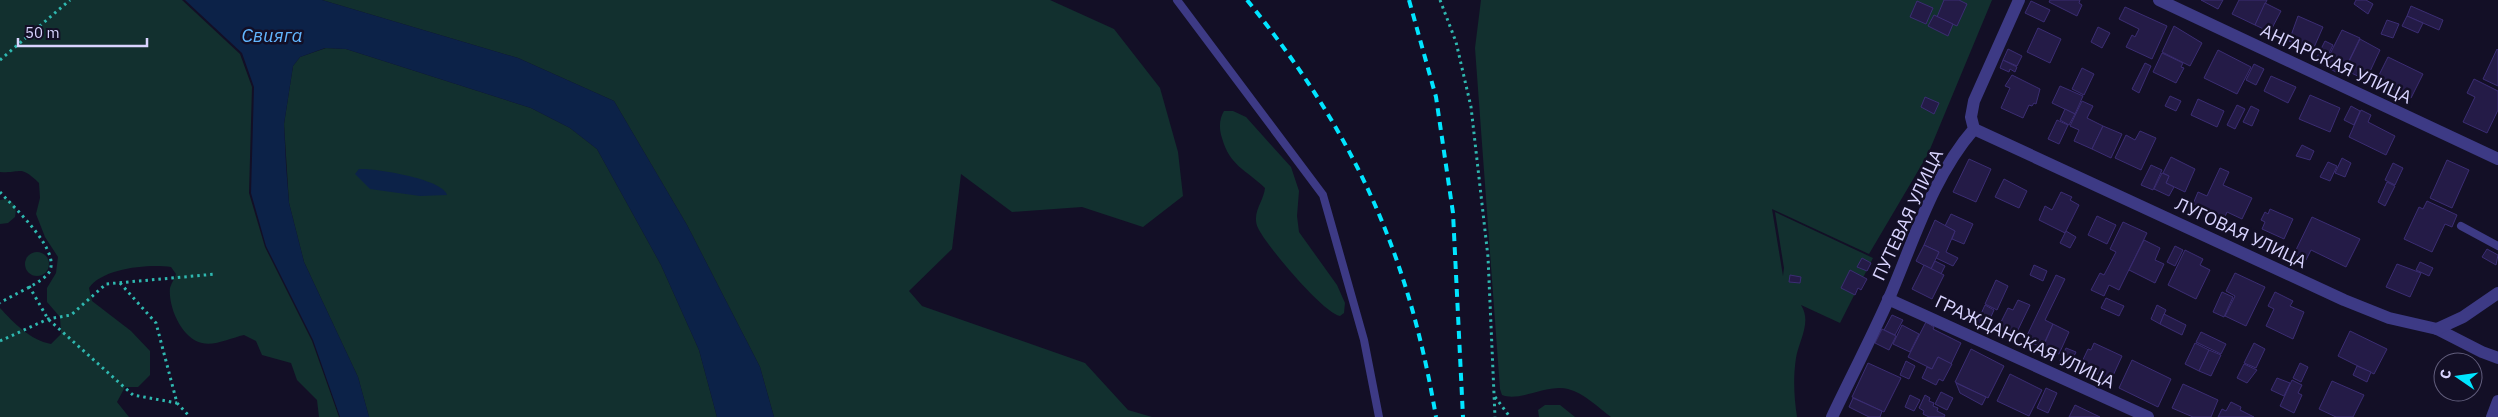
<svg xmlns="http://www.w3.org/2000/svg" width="2498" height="417" font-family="'IBM Plex Sans',sans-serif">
<rect width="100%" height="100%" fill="#130f26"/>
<g fill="#12302f">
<path d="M 0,0 L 182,0 L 240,54 L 252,87 L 249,193 L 265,247 L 312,341 L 339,417 L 319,417 L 317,400 L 297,380 L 291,363 L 262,355 L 256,341 L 244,335 C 231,338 215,346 202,343 C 182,339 168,307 170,288 C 171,284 175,278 176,274 L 171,267 C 148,264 103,268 89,288 L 92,301 L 131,331 L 150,351 L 150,375 L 138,387 L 125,387 L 117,402 L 129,417 L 0,417 L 0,308 C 14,323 30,340 51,344 L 61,334 L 60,317 L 47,302 L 47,288 L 56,273 L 58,257 L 45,237 L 36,214 L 40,198 L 39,183 C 19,164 22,174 0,172 Z"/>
<path d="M 322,0 L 1050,0 L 1114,29 L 1160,88 L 1178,152 L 1183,196 L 1143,227 L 1082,207 L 1012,212 L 961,174 L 952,249 L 909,291 L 922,306 L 1085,363 L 1128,410 L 1152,417 L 774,417 L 760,367 L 687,225 L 614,101 L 518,58 Z"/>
<path d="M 1481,0 L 1992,0 L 1928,154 L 1869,254 L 1772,209 L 1783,276 L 1784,268 L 1775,212 L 1873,258 L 1840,323 L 1801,305 C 1812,322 1799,340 1796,358 C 1793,378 1794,397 1797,417 L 1611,417 C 1599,408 1584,393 1568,389 C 1547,384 1520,402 1502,395 L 1500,389 L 1475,48 Z"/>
<path d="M 326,48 L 346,49 L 531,108 L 570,128 L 597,149 L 661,265 L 699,350 L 717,417 L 369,417 L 358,377 L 304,262 L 289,203 L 284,124 L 293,66 L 300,57 Z"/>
<path d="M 1224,111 L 1233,111 L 1246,117 L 1291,167 L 1299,191 L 1297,216 L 1299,232 L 1337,285 L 1345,303 L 1344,313 L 1340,316 C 1323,313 1266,245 1258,228 C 1251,213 1264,201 1265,188 C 1245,169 1230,166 1222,138 C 1219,129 1219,119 1224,111 Z"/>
<path d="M 6,199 C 15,203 17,207 15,217 L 8,223 L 0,224 L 0,200 Z"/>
<circle cx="37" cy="264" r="12"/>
<path d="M 1545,405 L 1560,405 L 1575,417 L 1539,417 L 1538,410 Z"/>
</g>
<g fill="#0c2248">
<path d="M 185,0 L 322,0 L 518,58 L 614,101 L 687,225 L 760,367 L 774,417 L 717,417 L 699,350 L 661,265 L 597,149 L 570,128 L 531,108 L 346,49 L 325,48 L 300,57 L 293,66 L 284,124 L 286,165 L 289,203 L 304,262 L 358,377 L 369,417 L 340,417 L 313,340 L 266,246 L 251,193 L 254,87 L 242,53 Z"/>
<path d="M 359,169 C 375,168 443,179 447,195 L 420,196 L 370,189 L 355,174 Z"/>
</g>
<g fill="#241b47" stroke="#3b2d73">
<path d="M 1944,0 L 1959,0 L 1967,4 L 1957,26 L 1937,17 Z"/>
<path d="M 2050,0 L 2080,0 L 2079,3 L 2082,5 L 2077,16 L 2049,2 Z"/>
<path d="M 2201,0 L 2223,0 L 2218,9 Z"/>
<path d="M 2239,0 L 2267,0 L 2255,25 L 2232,14 Z"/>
<path d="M 2356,0 L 2366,0 L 2373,4 L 2368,14 L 2354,4 Z"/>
<path d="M 1917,1 L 1933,8 L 1926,24 L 1910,17 Z"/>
<path d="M 2031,1 L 2050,10 L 2044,22 L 2025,13 Z"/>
<path d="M 2265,3 L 2281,11 L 2270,32 L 2255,25 Z"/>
<path d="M 2411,6 L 2443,20 L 2439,30 L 2407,16 Z"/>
<path d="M 2125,7 L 2167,26 L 2152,59 L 2126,47 L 2132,35 L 2135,37 L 2139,29 L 2119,19 Z"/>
<path d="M 1934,15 L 1953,24 L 1948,36 L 1928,26 Z"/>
<path d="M 2298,16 L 2323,27 L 2312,52 L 2289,41 Z"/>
<path d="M 2407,16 L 2423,23 L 2418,33 L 2402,26 Z"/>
<path d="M 2387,20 L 2399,24 L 2393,38 L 2381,34 Z"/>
<path d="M 2174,26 L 2202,43 L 2190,66 L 2162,52 Z"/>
<path d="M 2098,27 L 2110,33 L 2102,48 L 2091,42 Z"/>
<path d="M 2038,28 L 2061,39 L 2050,63 L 2027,52 Z"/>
<path d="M 2342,30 L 2360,38 L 2342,75 L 2324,66 Z"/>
<path d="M 2360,39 L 2380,50 L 2366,80 L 2345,70 Z"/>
<path d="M 2325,41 L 2333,45 L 2324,63 L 2316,59 Z"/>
<path d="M 2008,49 L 2022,56 L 2017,66 L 2003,60 Z"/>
<path d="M 2497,49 L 2498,50 L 2498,86 L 2483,79 Z"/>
<path d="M 2218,50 L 2251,67 L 2237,94 L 2204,78 Z"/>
<path d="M 2162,53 L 2183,63 L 2181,67 L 2184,68 L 2176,83 L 2153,72 Z"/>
<path d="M 2388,57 L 2423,74 L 2411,98 L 2376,81 Z"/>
<path d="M 2003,60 L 2017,67 L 2015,72 L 2010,69 L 2009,72 L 2000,68 Z"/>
<path d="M 2145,63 L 2151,66 L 2139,93 L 2132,89 Z"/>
<path d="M 2254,64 L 2264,69 L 2256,85 L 2246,80 Z"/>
<path d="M 2082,68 L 2094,74 L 2084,95 L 2072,89 Z"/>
<path d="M 2012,75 L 2040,89 L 2036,104 L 2034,103 L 2032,106 L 2029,105 L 2023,118 L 2001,108 L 2010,88 L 2005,86 Z"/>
<path d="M 2271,76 L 2296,87 L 2288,103 L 2264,91 Z"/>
<path d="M 2474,79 L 2498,91 L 2498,110 L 2487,133 L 2463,122 L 2475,97 L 2467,93 Z"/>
<path d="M 2060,86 L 2083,96 L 2075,114 L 2052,103 Z"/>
<path d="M 2310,95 L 2340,108 L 2330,132 L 2299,119 Z"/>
<path d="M 2170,96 L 2181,101 L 2176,111 L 2165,106 Z"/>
<path d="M 1925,97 L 1939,103 L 1934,114 L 1921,107 Z"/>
<path d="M 2198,99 L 2224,111 L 2217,127 L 2191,115 Z"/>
<path d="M 2082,101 L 2093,106 L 2087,118 L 2103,126 L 2092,149 L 2074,141 L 2079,130 L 2070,126 Z"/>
<path d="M 2237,105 L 2245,109 L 2235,129 L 2227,125 Z"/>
<path d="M 2251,106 L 2259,110 L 2252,126 L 2243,122 Z"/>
<path d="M 2351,106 L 2360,111 L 2354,125 L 2344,120 Z"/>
<path d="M 2065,109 L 2075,114 L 2069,125 L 2060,120 Z"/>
<path d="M 2361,110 L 2371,115 L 2368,122 L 2395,136 L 2386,155 L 2349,137 Z"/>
<path d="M 2057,120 L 2068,125 L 2059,144 L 2048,139 Z"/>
<path d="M 2103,126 L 2122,134 L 2111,158 L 2092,149 Z"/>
<path d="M 2140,131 L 2156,138 L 2141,170 L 2115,158 L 2126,135 L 2135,140 Z"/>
<path d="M 2302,145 L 2314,151 L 2310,160 L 2296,156 Z"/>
<path d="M 2171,157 L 2195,169 L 2185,192 L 2166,183 L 2169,176 L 2163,173 Z"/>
<path d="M 2342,158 L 2351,163 L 2345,177 L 2335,173 Z"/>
<path d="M 1969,159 L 1991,169 L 1976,202 L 1953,192 Z"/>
<path d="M 2447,160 L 2469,170 L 2452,208 L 2430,198 Z"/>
<path d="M 2328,162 L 2337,166 L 2330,181 L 2320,177 Z"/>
<path d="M 2393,163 L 2403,168 L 2395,185 L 2385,180 Z"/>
<path d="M 2151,165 L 2162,170 L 2153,190 L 2141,185 Z"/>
<path d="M 2220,168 L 2229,172 L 2223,185 L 2252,198 L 2242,219 L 2227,212 L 2224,219 L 2193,204 L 2198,192 L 2207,196 Z"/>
<path d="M 2162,173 L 2169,176 L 2166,183 L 2174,187 L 2169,196 L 2154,189 Z"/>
<path d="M 2004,179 L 2027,191 L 2019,208 L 1995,197 Z"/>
<path d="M 2387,182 L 2395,186 L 2385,206 L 2378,202 Z"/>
<path d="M 2061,192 L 2072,197 L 2070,200 L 2079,205 L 2065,233 L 2039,220 L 2045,206 L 2052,210 Z"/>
<path d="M 2427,201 L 2457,215 L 2452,227 L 2445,224 L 2432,252 L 2404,239 L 2419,207 L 2423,209 Z"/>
<path d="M 2270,209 L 2293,219 L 2284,239 L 2262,229 L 2265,222 L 2261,220 L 2265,212 L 2268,214 Z"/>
<path d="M 1951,214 L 1973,224 L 1964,244 L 1952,239 L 1955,231 L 1945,226 Z"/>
<path d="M 2097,216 L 2116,225 L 2107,244 L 2088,235 Z"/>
<path d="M 2312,217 L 2360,239 L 2346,267 L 2311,250 L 2306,260 L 2294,254 Z"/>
<path d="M 1935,220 L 1955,231 L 1946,252 L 1958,258 L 1953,266 L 1936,258 L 1939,252 L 1924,245 Z"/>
<path d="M 2123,222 L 2147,233 L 2119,290 L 2109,285 L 2104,296 L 2091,290 L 2100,273 L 2104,275 L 2116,252 L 2110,249 Z"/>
<path d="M 2066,231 L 2076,237 L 2070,248 L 2060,243 Z"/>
<path d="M 2144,240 L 2160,248 L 2155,260 L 2164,264 L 2155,283 L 2129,270 Z"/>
<path d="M 1924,245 L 1939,252 L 1931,269 L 1916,261 Z"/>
<path d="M 2175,246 L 2183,250 L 2175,266 L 2167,262 Z"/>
<path d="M 2487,249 L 2498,255 L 2496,265 L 2482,257 Z"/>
<path d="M 2185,250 L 2203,259 L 2200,265 L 2210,270 L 2196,299 L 2168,285 Z"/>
<path d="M 1862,258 L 1871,263 L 1867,271 L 1857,267 Z"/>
<path d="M 1935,261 L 1945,266 L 1941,274 L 1931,269 Z"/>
<path d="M 2420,262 L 2433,268 L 2429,276 L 2416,270 Z"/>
<path d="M 2397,264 L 2421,273 L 2410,297 L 2386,287 Z"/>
<path d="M 1924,265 L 1944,275 L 1932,299 L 1912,289 Z"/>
<path d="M 2034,265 L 2047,271 L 2043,281 L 2030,275 Z"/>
<path d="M 1850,270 L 1867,279 L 1861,290 L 1858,288 L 1855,295 L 1841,288 Z"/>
<path d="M 2235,273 L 2265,287 L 2246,326 L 2225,316 L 2235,296 L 2226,291 Z"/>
<path d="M 1790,275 L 1801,277 L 1800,283 L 1789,282 Z"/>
<path d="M 2056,275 L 2065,279 L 2045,320 L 2053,324 L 2042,348 L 2030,342 L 2027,348 L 2022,346 Z"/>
<path d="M 1996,280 L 2008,286 L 1997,310 L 1985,304 Z"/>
<path d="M 2222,292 L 2233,297 L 2224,317 L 2213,312 Z"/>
<path d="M 2275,292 L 2293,301 L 2290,306 L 2304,312 L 2293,339 L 2266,326 L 2274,309 L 2268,306 Z"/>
<path d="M 2106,298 L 2124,306 L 2119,316 L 2101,308 Z"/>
<path d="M 2018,300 L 2030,305 L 2015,336 L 1998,328 L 2008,308 L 2013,310 Z"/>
<path d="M 1985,305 L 1994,310 L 1985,330 L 1976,325 Z"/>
<path d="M 2157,305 L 2166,310 L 2160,324 L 2151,319 Z"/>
<path d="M 2164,314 L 2186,325 L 2182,335 L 2160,324 Z"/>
<path d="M 1892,315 L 1903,320 L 1895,335 L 1884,330 Z"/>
<path d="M 1926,322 L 1934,327 L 1933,329 L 1961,343 L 1951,364 L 1938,357 L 1932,369 L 1908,357 Z"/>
<path d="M 2053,324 L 2069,332 L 2059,354 L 2043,347 Z"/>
<path d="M 1902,325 L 1919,334 L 1910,352 L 1893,344 Z"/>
<path d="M 1882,329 L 1896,336 L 1889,350 L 1875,343 Z"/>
<path d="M 2350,331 L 2387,349 L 2374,374 L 2338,356 Z"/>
<path d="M 2201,332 L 2226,344 L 2221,354 L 2196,342 Z"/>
<path d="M 2094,343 L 2122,356 L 2111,380 L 2080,366 L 2088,349 L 2091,350 Z"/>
<path d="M 2195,343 L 2209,350 L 2199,371 L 2185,364 Z"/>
<path d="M 2254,343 L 2265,349 L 2256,368 L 2244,363 Z"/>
<path d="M 2066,348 L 2076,352 L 2068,369 L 2058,365 Z"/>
<path d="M 1971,349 L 2004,366 L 1988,398 L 1955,382 Z"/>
<path d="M 2209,350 L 2221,355 L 2211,376 L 2199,371 Z"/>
<path d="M 1938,357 L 1952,364 L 1943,381 L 1939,379 L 1936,385 L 1922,378 L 1927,367 L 1932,369 Z"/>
<path d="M 2132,360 L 2171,379 L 2158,407 L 2119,388 Z"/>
<path d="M 1906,361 L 1915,366 L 1909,379 L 1900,375 Z"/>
<path d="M 1868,363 L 1901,378 L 1884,412 L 1852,397 Z"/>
<path d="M 2300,363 L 2308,367 L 2301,382 L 2293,378 Z"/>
<path d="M 2244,364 L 2257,370 L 2247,383 L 2237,378 Z"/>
<path d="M 2357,366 L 2371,372 L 2367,382 L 2353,375 Z"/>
<path d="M 2010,374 L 2042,390 L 2029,416 L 1997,401 Z"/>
<path d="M 2277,378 L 2290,383 L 2284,396 L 2271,390 Z"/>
<path d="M 2292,380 L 2302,385 L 2298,393 L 2302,395 L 2294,413 L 2280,406 Z"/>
<path d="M 2332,381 L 2364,395 L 2353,417 L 2336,417 L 2319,409 Z"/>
<path d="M 1956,383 L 1986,397 L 1982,405 L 1960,393 Z"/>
<path d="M 2183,384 L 2218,400 L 2211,417 L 2193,417 L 2172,408 Z"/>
<path d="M 2046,388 L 2057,393 L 2048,413 L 2037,408 Z"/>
<path d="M 1941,392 L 1953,398 L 1947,410 L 1935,404 Z"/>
<path d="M 1910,395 L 1920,400 L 1914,411 L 1905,407 Z"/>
<path d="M 1925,395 L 1930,398 L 1929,401 L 1934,403 L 1933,406 L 1938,408 L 1937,411 L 1945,415 L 1944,417 L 1929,417 L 1923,414 L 1924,411 L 1919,408 Z"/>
<path d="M 1853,398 L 1882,411 L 1880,417 L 1869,417 L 1849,407 Z"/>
<path d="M 2231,402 L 2241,407 L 2240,410 L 2254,417 L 2218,417 L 2222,409 L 2226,411 Z"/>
<path d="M 2075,405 L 2100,417 L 2069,417 Z"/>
</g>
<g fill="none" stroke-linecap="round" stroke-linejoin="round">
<g stroke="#2fb8b0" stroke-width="3" stroke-dasharray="2.5 4" stroke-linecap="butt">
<path d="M 1440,0 L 1456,42 L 1471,107 L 1488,257 L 1495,417"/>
<path d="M 0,60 L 70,0"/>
<path d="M 0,192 C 14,208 68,256 46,276 C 35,286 14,294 0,303"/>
<path d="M 120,283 L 156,323 L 177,403 L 190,417"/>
<path d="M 29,286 L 48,319 L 133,395 L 177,403"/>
<path d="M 0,341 L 48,319 L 71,315 L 106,284 L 216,274"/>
<path d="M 1495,397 L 1510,417"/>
</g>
<g stroke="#3d3a85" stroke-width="8">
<path d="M 1177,0 L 1323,195 L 1364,340 L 1379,417"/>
<path d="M 2461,226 L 2498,246"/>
</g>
<g stroke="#3d3a85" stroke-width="12">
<path d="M 2159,0 L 2498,159"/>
<path d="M 1974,129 L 2344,300 L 2389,318 L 2437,329 L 2482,352 L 2498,358"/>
<path d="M 1888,299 L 2148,417"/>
<path d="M 2437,329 L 2463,317 L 2498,293"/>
<path d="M 1832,417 C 1851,377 1872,337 1890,296 C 1914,240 1933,176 1974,129 L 1971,117 L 1974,101 L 2019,0"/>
<path d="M 2492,417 L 2498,401"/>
</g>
<g stroke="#00e5ff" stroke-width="4" stroke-dasharray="8 6" stroke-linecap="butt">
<path d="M 1247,0 C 1353,131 1408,251 1436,417"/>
<path d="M 1409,0 L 1436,97 L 1453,213 L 1463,417"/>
</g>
</g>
<g text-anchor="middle" stroke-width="5" stroke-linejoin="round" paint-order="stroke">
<g font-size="18" fill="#d9d4ff" stroke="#130f26">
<text transform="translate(2336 64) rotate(25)" y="6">АНГАРСКАЯ УЛИЦА</text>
<text transform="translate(1908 215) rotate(-65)" y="6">ПУТЕВАЯ УЛИЦА</text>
<text transform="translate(2241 233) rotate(25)" y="6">ЛУГОВАЯ УЛИЦА</text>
<text transform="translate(2025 342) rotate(25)" y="6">ГРАЖДАНСКАЯ УЛИЦА</text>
</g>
<g font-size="19" font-style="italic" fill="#62b6ff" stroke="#130f26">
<text x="272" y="42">Свияга</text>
</g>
</g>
<g transform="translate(2458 377) rotate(283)"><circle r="24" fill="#130f26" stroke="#625e7d"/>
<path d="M0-4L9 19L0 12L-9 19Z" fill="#00e5ff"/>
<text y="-8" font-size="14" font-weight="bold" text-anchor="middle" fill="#d9d4ff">С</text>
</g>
<path d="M18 38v8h129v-8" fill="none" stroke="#d9d4ff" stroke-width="2.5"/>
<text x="25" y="38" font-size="15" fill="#d9d4ff" stroke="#130f26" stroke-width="4" paint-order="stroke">50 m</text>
</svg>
